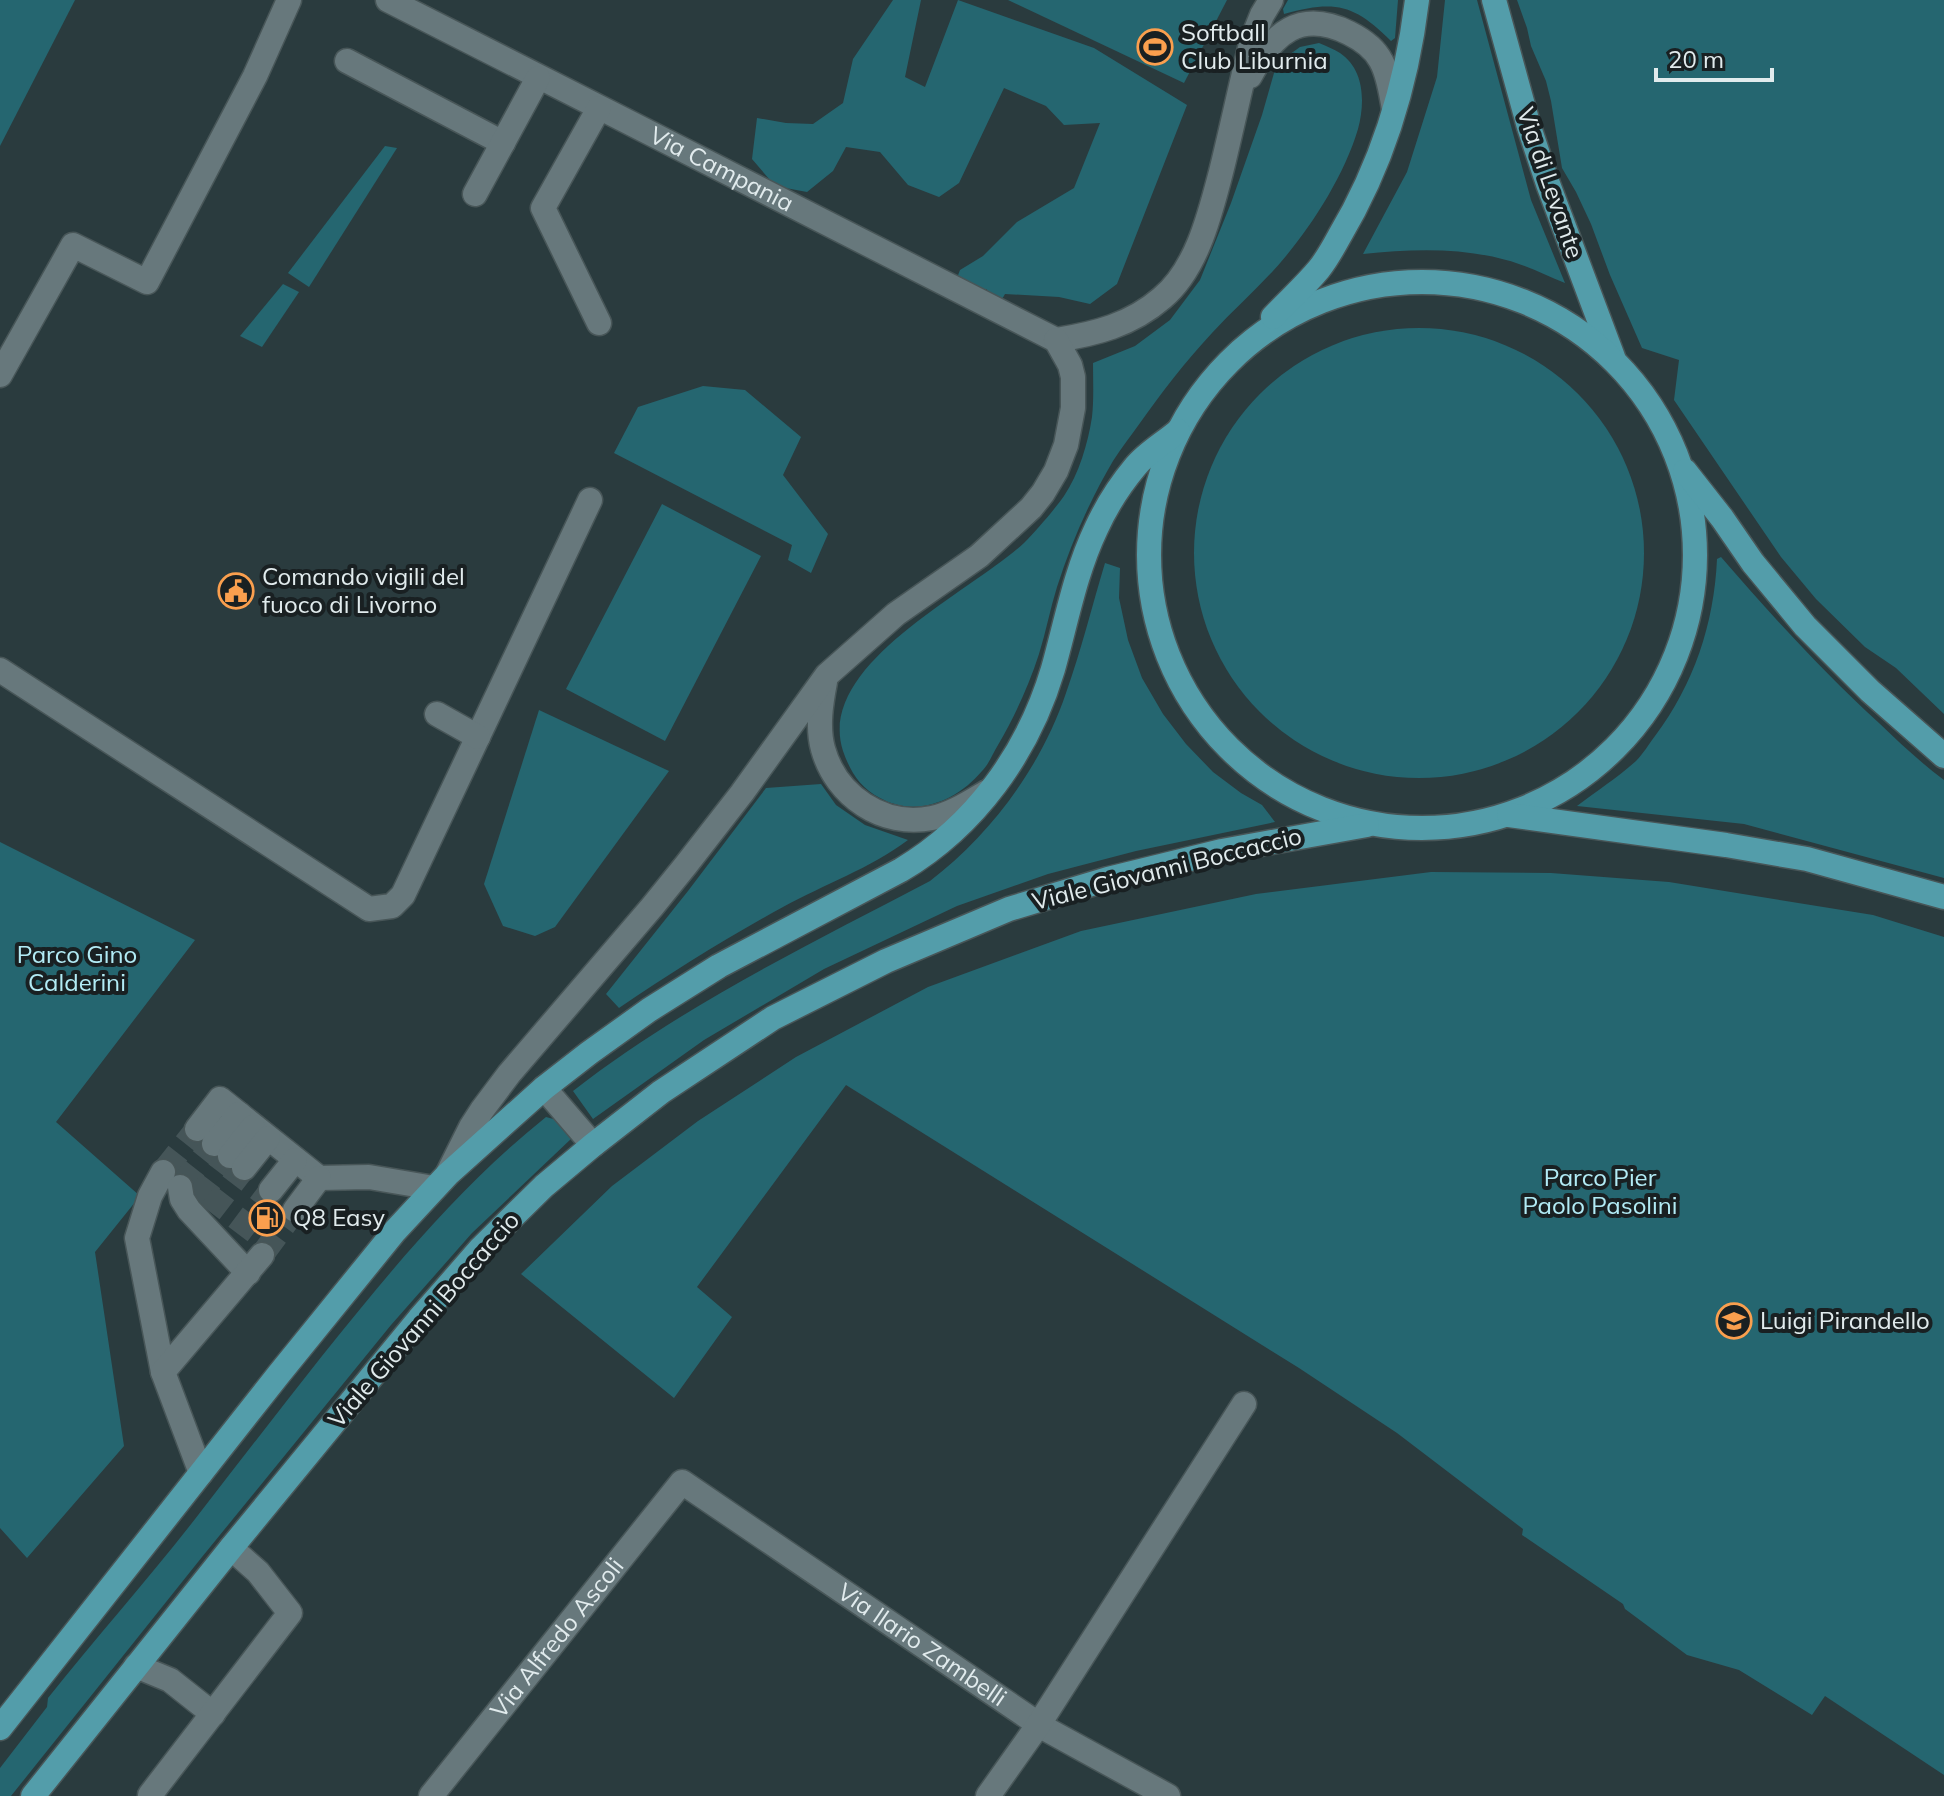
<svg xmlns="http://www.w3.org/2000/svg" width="1944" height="1796" font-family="Mulish,sans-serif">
<rect width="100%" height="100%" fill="#2a3b3e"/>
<g fill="#256670">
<path d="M 0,0 L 75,0 L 0,146 Z"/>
<path d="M 893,0 L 921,0 L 905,77 L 925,87 L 958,0 L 1094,48 L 1187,105 L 1117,284 L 1090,304 L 1059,297 L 1005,294 L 998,306 L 984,301 L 987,289 L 977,295 L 952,291 L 960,270 L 983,256 L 1017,222 L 1074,188 L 1100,123 L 1064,125 L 1046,106 L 1004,88 L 959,183 L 939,197 L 908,185 L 880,152 L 846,147 L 833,171 L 807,192 L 775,186 L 752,159 L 757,118 L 786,123 L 813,124 L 843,103 L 853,59 Z"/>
<path d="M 1008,0 L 1227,0 L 1184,83 Z"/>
<path d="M 1288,0 L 1398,0 L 1395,38 L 1391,41 C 1354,4 1335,0 1284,14 L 1283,9 Z"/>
<path d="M 1445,0 L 1477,0 L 1531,200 L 1565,283 C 1545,275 1526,265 1506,260 C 1460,247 1410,249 1363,254 L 1407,172 L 1437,77 Z"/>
<path d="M 1517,0 L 1944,0 L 1944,714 L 1896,668 L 1865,647 L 1816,599 L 1781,557 L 1674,400 L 1679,360 L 1642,348 L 1610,275 L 1591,224 L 1576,192 L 1562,168 L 1551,101 L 1546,81 L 1531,46 L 1527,28 Z"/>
<path d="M 1319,43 C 1326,46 1334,49 1340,53 C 1365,70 1365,103 1358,129 C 1345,173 1315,221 1286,256 C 1264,283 1236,307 1212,333 C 1185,362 1162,392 1140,423 C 1131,436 1121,448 1113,461 C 1090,500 1071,543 1057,587 C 1050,609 1046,632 1039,654 C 1029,685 1015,716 998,745 C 993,753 989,764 982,771 C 957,801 916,818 880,798 C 860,788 850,771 843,751 C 815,664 972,592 1024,543 C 1036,531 1054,510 1064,496 C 1079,474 1088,443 1092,417 C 1094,399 1093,380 1093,363 L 1135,346 L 1170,320 L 1200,280 L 1231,203 L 1262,115 L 1274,73 L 1282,60 L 1300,47 Z"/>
<path d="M 385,146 L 397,148 L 309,287 L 288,273 Z"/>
<path d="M 283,284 L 299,292 L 262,347 L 240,336 Z"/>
<circle cx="1419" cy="553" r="225"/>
<path d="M 703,386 L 745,390 L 801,437 L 783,475 L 828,534 L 811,573 L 788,560 L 792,545 L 614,453 L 638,407 Z"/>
<path d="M 662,504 L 761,556 L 665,741 L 566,689 Z"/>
<path d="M 1721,557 C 1771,615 1822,671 1879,723 C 1900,743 1921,763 1944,780 L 1944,878 L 1744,824 L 1577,806 C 1597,791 1618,777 1636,761 C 1643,754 1649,744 1655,736 C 1694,684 1714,624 1717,559 Z"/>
<path d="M 1105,563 L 1120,568 L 1119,598 L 1128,640 L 1142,678 L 1163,714 L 1186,744 L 1213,772 L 1241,793 L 1262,805 L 1275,822 L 1136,851 L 1048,874 L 957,906 L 824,969 L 704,1040 L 593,1119 L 573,1091 C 682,1006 808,945 930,881 C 991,834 1041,767 1066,693 C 1081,651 1092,606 1105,563 Z"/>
<path d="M 539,710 L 669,771 L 555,927 L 535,936 L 503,926 L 484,884 Z"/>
<path d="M 821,784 L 836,805 L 865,825 L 908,840 C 869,869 825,884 783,907 C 726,938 672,972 619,1008 L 606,994 L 688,891 L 766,788 Z"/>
<path d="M 0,842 L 195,940 L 56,1122 L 140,1196 L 95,1252 L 124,1446 L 27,1558 L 0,1528 Z"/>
<path d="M 1431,872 L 1551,873 L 1669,882 L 1873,915 L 1944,937 L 1944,1775 L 1825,1696 L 1812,1715 L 1739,1670 L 1687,1655 L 1625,1609 L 1623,1604 L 1522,1535 L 1523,1529 L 1397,1433 L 1299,1368 L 846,1085 L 697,1287 L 732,1317 L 674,1398 L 521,1274 L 612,1186 L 698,1121 L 796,1057 L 928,987 L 1081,931 L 1256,894 Z"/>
<path d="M 546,1117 L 557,1120 L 572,1138 L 472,1233 L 391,1325 L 202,1557 L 11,1796 L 0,1796 L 0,1768 L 47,1707 L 48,1698 C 98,1635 153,1574 202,1510 C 242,1458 282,1407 322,1356 C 391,1270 460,1186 546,1117 Z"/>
</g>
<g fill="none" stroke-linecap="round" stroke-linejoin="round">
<g stroke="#455558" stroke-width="24" stroke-dasharray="24 12" stroke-linecap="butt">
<path d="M 163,1172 L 197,1129"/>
<path d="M 180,1187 L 214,1144"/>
<path d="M 196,1200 L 230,1156"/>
<path d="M 210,1212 L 244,1168"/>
<path d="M 238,1234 L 271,1190"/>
<path d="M 262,1255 L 295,1210"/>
</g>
<defs>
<g id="minor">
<path id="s1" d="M 388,0 C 611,113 833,226 1056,340"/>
<path d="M 347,61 L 503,143"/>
<path d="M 1250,76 C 1273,33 1300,9 1349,33 C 1361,39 1375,49 1381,61 C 1389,75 1391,94 1394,109"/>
<path d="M 475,194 L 538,78"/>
<path d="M 599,323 L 543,208 L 599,108"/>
<path d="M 1056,340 C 1095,334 1131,325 1162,298 C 1197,269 1210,214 1221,172 C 1232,128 1241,84 1252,40 L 1262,15 L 1271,0"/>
<path d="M 0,375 L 73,245 L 147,282 L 255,76 L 289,0"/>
<path d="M 0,670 L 369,909 L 392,906 L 403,895 L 590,500"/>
<path d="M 825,682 C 821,703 817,727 823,749 C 836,796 883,828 932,818 C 952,814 970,802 987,792"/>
<path d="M 437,714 L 478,737"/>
<path d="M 544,1088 L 593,1145"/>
<path d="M 197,1129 L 220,1099 L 319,1178 L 369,1177 L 434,1188"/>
<path d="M 214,1144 L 239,1114"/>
<path d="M 230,1156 L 253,1127"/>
<path d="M 244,1168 L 268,1138"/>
<path d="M 163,1172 L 150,1196 L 137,1238 L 163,1372"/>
<path d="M 448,1173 L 471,1127 L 482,1110 L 509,1074 L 652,907 L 686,865 L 742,793 L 827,675 L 896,614 L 979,556 L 1031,508 L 1043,493 L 1056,471 L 1066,445 L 1073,408 L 1073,377 L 1070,365 L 1056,340"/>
<path d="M 180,1187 L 182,1199 L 189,1210 L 248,1273"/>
<path d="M 271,1190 L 295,1160"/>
<path d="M 295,1210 L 319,1178"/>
<path d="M 201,1473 L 163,1372 L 262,1255"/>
<path d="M 136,1666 L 170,1680 L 213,1714"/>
<path d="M 150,1795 L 290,1613 L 258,1572 L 231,1548"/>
<path id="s2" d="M 431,1796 L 682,1482 L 1044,1728 L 1168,1796"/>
<path d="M 988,1796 L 1039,1724 L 1244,1404"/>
</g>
<g id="major">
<path d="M 1494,0 L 1529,127 L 1548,184 L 1613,357"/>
<circle cx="1422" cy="555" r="273"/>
<path d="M 1273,317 C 1288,301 1305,286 1319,269 C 1327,259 1333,248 1339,237 C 1382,165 1407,83 1417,0"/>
<path d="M 1685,471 L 1722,518 L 1753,563 L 1805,626 L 1870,691 L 1944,756"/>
<path d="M 1509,815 L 1726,845 L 1807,859 L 1944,897"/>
<path d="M 0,1728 L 279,1374 L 395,1231 L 448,1174 L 544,1088 L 589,1053 L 649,1010 L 719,966 L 901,870 C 975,826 1028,753 1053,669 C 1066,623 1075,573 1096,529 C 1106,507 1120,485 1135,467 C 1146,453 1164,443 1178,431"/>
<path d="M 33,1796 L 231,1548 L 419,1319 L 481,1248 L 544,1186 L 593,1145 L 661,1092 L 773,1018 L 886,961 L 1009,909 L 1108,879 L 1222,851 L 1367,825"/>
</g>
</defs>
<use href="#minor" stroke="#485658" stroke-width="27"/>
<use href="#major" stroke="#485658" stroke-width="27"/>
<use href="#minor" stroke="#67787c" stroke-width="24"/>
<use href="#major" stroke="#539daa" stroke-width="24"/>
</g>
<defs>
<symbol id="stadium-ring" viewBox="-11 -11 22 22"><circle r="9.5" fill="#192022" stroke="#fa9f4e" stroke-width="1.5"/><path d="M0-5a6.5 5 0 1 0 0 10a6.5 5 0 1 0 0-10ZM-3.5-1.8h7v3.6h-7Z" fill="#fa9f4e"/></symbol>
<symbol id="civic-ring" viewBox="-11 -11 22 22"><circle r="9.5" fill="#192022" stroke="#fa9f4e" stroke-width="1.5"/><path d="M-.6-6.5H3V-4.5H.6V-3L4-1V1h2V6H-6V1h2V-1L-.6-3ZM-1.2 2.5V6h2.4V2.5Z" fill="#fa9f4e"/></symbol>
<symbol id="fuel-ring" viewBox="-11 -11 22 22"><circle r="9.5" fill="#192022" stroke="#fa9f4e" stroke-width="1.5"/><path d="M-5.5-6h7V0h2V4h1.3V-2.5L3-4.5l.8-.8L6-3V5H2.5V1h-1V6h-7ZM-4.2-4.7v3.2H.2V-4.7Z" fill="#fa9f4e"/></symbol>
<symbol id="school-ring" viewBox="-11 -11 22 22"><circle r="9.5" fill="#192022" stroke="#fa9f4e" stroke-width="1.5"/><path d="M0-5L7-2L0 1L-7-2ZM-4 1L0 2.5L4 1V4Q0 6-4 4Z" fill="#fa9f4e"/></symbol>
</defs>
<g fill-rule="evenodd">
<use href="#stadium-ring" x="1135" y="27" width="40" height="40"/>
<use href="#civic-ring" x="216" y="571" width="40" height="40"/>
<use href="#fuel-ring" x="247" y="1198" width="40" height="40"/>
<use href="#school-ring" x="1714" y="1301" width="40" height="40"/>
</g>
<g text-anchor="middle" stroke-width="8" stroke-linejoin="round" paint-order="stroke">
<g font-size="24" fill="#e1ebed" stroke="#192022" text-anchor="start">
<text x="1181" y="41">Softball<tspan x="1181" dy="28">Club Liburnia</tspan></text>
<text x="262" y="585">Comando vigili del<tspan x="262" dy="28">fuoco di Livorno</tspan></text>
<text x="293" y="1226">Q8 Easy</text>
<text x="1760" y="1329">Luigi Pirandello</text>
</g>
<g font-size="24" fill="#e1ebed" stroke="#192022">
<text dy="8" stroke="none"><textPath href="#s1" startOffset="374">Via Campania</textPath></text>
<text transform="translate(1550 183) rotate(71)" y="8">Via di Levante</text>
<text transform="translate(1167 869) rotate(-14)" y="8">Viale Giovanni Boccaccio</text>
<text transform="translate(424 1320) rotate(-49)" y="8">Viale Giovanni Boccaccio</text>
<text dy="8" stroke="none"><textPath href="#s2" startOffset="202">Via Alfredo Ascoli</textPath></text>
<text dy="8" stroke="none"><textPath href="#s2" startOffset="692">Via Ilario Zambelli</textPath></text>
</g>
<g font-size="24" fill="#b2ebf5" stroke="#192022">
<text x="77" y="963">Parco Gino<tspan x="77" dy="28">Calderini</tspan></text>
<text x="1600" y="1186">Parco Pier<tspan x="1600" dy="28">Paolo Pasolini</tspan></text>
</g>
</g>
<path d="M1656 68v12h116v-12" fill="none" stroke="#e1ebed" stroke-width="4"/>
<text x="1668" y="68" font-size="24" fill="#e1ebed" stroke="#192022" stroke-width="6" paint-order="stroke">20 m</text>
</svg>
